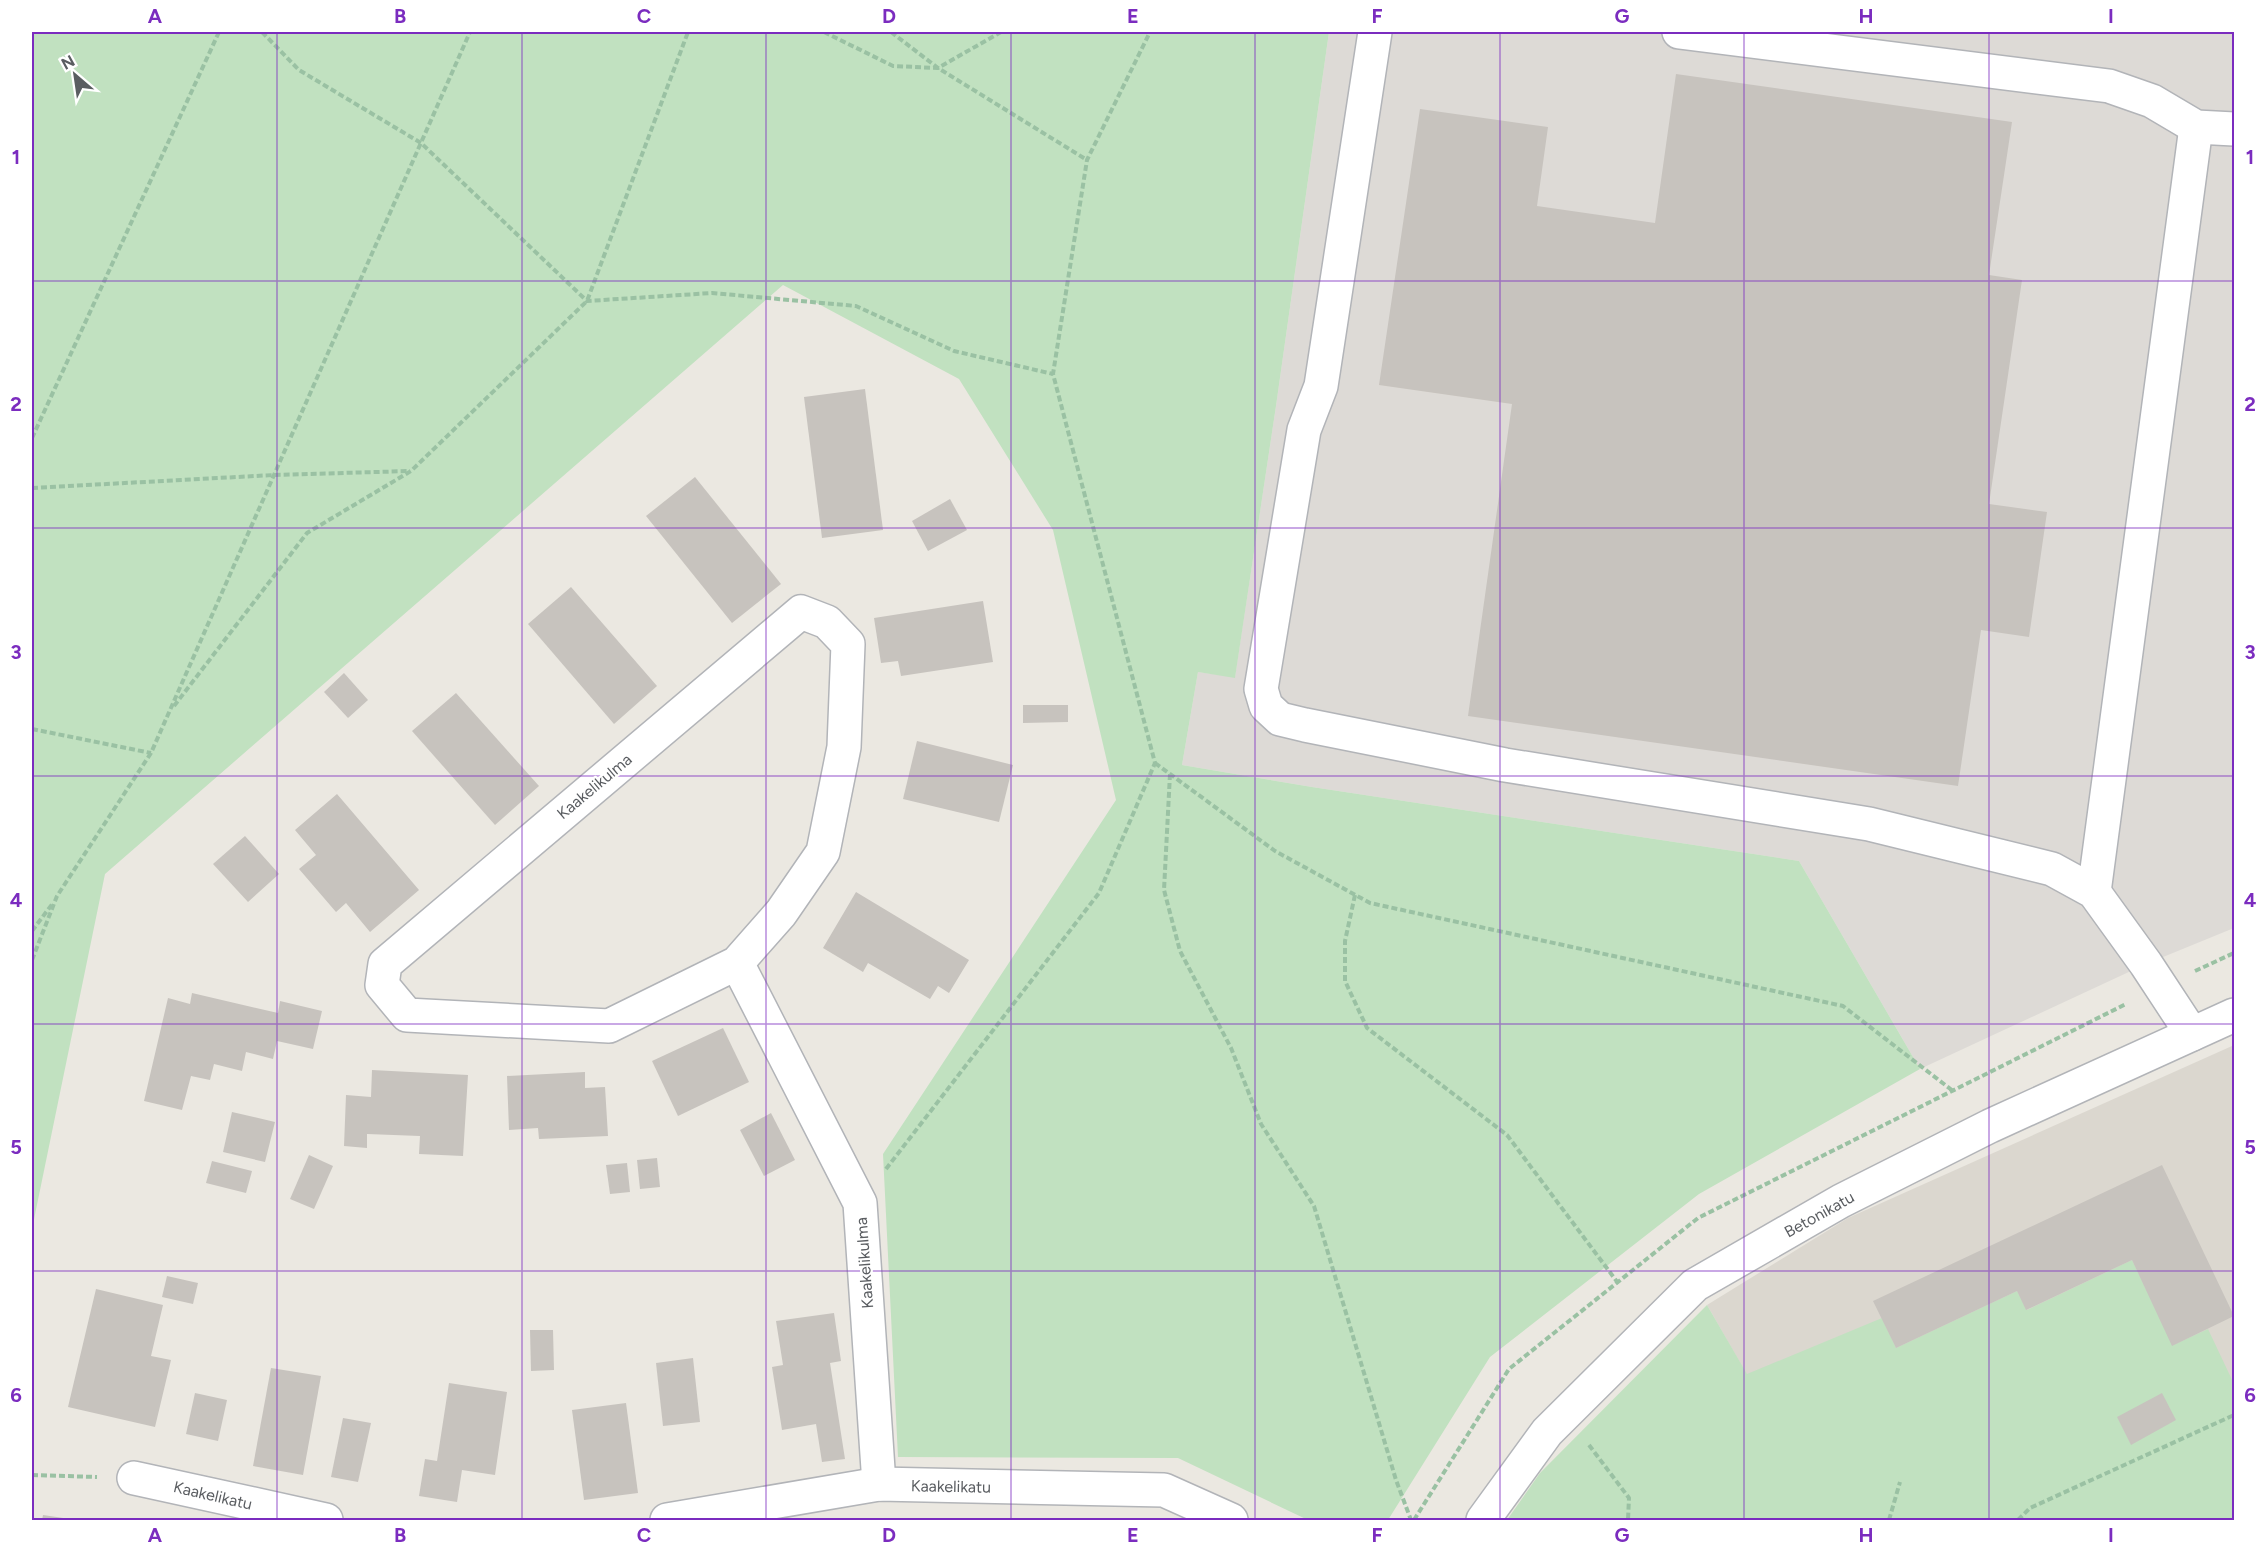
<svg xmlns="http://www.w3.org/2000/svg" width="2266" height="1552" font-family="Figtree,sans-serif">
<rect width="100%" height="100%" fill="#ebe8e1"/>
<path fill="#dddad6" d="M 1329,32 L 2234,32 L 2234,928 L 2146,964 L 1920,1069 L 1799,861 L 1312,787 L 1182,765 L 1198,672 L 1235,677 L 1276,406 Z"/>
<path fill="#dbd7cf" d="M 2232,1046 L 2234,1052 L 2234,1384 L 1771,1417 L 1707,1305 L 1848,1218 Z"/>
<g fill="#c1e1c0">
<path d="M 32,32 L 1329,32 L 1276,406 L 1235,678 L 1198,672 L 1182,765 L 1312,787 L 1799,861 L 1920,1069 L 1699,1194 L 1490,1357 L 1388,1520 L 1308,1520 L 1178,1458 L 898,1457 L 883,1154 L 1116,800 L 1053,530 L 959,379 L 783,285 L 105,874 L 32,1229 Z"/>
<path d="M 2132,1260 L 2173,1345 L 2208,1329 L 2234,1384 L 2234,1520 L 1507,1520 L 1540,1473 L 1707,1305 L 1747,1374 L 1882,1318 L 1896,1348 L 2017,1291 L 2027,1310 Z"/>
</g>
<g fill="#c7c3be">
<path d="M 1676,74 L 2012,122 L 1989,275 L 2022,280 L 1989,504 L 2047,512 L 2029,637 L 1981,630 L 1958,786 L 1468,716 L 1512,404 L 1379,385 L 1420,109 L 1548,127 L 1537,206 L 1655,223 Z"/>
<path d="M 865,389 L 883,530 L 822,538 L 804,397 Z"/>
<path d="M 695,477 L 781,584 L 732,623 L 646,516 Z"/>
<path d="M 950,499 L 967,530 L 928,551 L 912,521 Z"/>
<path d="M 571,587 L 657,686 L 614,724 L 528,624 Z"/>
<path d="M 983,601 L 993,662 L 901,676 L 898,661 L 881,663 L 874,618 Z"/>
<path d="M 344,673 L 368,700 L 348,718 L 324,692 Z"/>
<path d="M 456,693 L 539,786 L 495,825 L 412,731 Z"/>
<path d="M 1023,705 L 1068,705 L 1068,722 L 1023,723 Z"/>
<path d="M 917,741 L 1013,765 L 999,822 L 903,799 Z"/>
<path d="M 337,794 L 419,890 L 370,932 L 346,903 L 336,912 L 299,869 L 316,855 L 295,830 Z"/>
<path d="M 245,836 L 279,874 L 248,902 L 213,864 Z"/>
<path d="M 856,892 L 969,960 L 949,993 L 938,986 L 930,999 L 868,963 L 863,972 L 823,948 Z"/>
<path d="M 192,993 L 278,1013 L 280,1001 L 322,1011 L 313,1049 L 277,1041 L 273,1059 L 246,1052 L 242,1071 L 214,1064 L 210,1080 L 191,1076 L 182,1110 L 144,1101 L 168,998 L 190,1004 Z"/>
<path d="M 723,1028 L 749,1082 L 678,1116 L 652,1061 Z"/>
<path d="M 372,1070 L 468,1075 L 463,1156 L 419,1154 L 420,1136 L 367,1134 L 367,1148 L 344,1146 L 346,1095 L 371,1097 Z"/>
<path d="M 585,1072 L 585,1088 L 605,1087 L 608,1136 L 539,1139 L 538,1128 L 509,1130 L 507,1076 Z"/>
<path d="M 232,1112 L 275,1122 L 265,1162 L 223,1152 Z"/>
<path d="M 771,1113 L 795,1160 L 764,1176 L 740,1130 Z"/>
<path d="M 309,1155 L 333,1166 L 314,1209 L 290,1199 Z"/>
<path d="M 657,1158 L 660,1187 L 640,1189 L 637,1160 Z"/>
<path d="M 212,1161 L 252,1171 L 246,1193 L 206,1183 Z"/>
<path d="M 627,1163 L 630,1192 L 610,1194 L 606,1165 Z"/>
<path d="M 2162,1165 L 2234,1316 L 2172,1346 L 2132,1260 L 2026,1310 L 2017,1291 L 1896,1348 L 1873,1301 Z"/>
<path d="M 167,1276 L 198,1283 L 193,1304 L 162,1297 Z"/>
<path d="M 96,1289 L 163,1305 L 151,1356 L 171,1360 L 155,1427 L 68,1407 Z"/>
<path d="M 834,1313 L 841,1361 L 830,1363 L 845,1459 L 822,1462 L 816,1424 L 782,1430 L 772,1367 L 783,1365 L 776,1321 Z"/>
<path d="M 530,1330 L 553,1330 L 554,1370 L 531,1371 Z"/>
<path d="M 693,1358 L 700,1422 L 663,1426 L 656,1363 Z"/>
<path d="M 271,1368 L 321,1376 L 303,1475 L 253,1466 Z"/>
<path d="M 449,1383 L 507,1392 L 495,1475 L 462,1470 L 457,1502 L 419,1496 L 425,1459 L 437,1461 Z"/>
<path d="M 195,1393 L 227,1400 L 218,1441 L 186,1434 Z"/>
<path d="M 2162,1393 L 2176,1420 L 2131,1445 L 2117,1417 Z"/>
<path d="M 626,1403 L 638,1493 L 584,1500 L 572,1410 Z"/>
<path d="M 343,1418 L 371,1423 L 358,1482 L 331,1477 Z"/>
<path d="M 43,1515 L 70,1519 L 70,1520 L 42,1520 Z"/>
</g>
<g fill="none" stroke-linecap="round" stroke-linejoin="round">
<defs>
<g id="minor">
<path d="M 1375,32 L 1321,386 L 1304,430 L 1261,689 L 1266,706 L 1280,719 L 1305,725 L 1505,765 L 1869,824 L 2052,869 L 2094,892 L 2146,964 L 2192,1034"/>
<path d="M 1679,32 L 2109,86 L 2152,101 L 2196,127 L 2234,129"/>
<path d="M 2094,892 L 2196,127"/>
<path d="M 737,963 L 781,913 L 823,852 L 844,747 L 848,644 L 827,622 L 801,612 L 385,964 L 382,985 L 407,1015 L 609,1026 L 737,963 L 860,1203 L 879,1484"/>
<path d="M 134,1478 L 326,1520"/>
<path d="M 667,1520 L 879,1484 L 1164,1490 L 1231,1520"/>
<path d="M 1483,1520 L 1547,1432 L 1695,1285 L 1841,1201 L 1990,1126 L 2234,1015"/>
</g>
</defs>
<use href="#minor" stroke="#b2b4b8" stroke-width="36"/>
<g stroke="#9ac1a3" stroke-width="4" stroke-dasharray="6 3" stroke-linecap="butt">
<path d="M 262,32 L 299,70 L 421,143 L 587,301 L 712,293 L 856,306 L 954,351 L 1053,374"/>
<path d="M 824,32 L 893,66 L 938,68 L 1001,32"/>
<path d="M 891,32 L 938,68 L 1087,160"/>
<path d="M 32,438 L 219,32"/>
<path d="M 32,488 L 274,475 L 410,471"/>
<path d="M 174,706 L 307,533 L 411,471 L 587,301 L 688,32"/>
<path d="M 32,729 L 151,753"/>
<path d="M 1155,763 L 1275,851 L 1370,903 L 1843,1006 L 1953,1091"/>
<path d="M 1170,774 L 1164,890 L 1180,951 L 1231,1048 L 1261,1124 L 1314,1206 L 1396,1480 L 1411,1520"/>
<path d="M 1355,895 L 1345,941 L 1345,981 L 1367,1028 L 1507,1135 L 1618,1283"/>
<path d="M 32,931 L 53,903"/>
<path d="M 32,960 L 57,896 L 151,753 L 470,32"/>
<path d="M 2195,971 L 2234,953"/>
<path d="M 886,1169 L 1099,893 L 1155,763 L 1053,374 L 1087,160 L 1150,32"/>
<path d="M 1589,1445 L 1629,1498 L 1628,1520"/>
<path d="M 32,1475 L 97,1477"/>
<path d="M 1414,1520 L 1509,1369 L 1698,1218 L 2126,1004"/>
<path d="M 1889,1520 L 1900,1482"/>
<path d="M 2018,1520 L 2030,1508 L 2234,1415"/>
</g>
<use href="#minor" stroke="#fff" stroke-width="33"/>
</g>
<path fill="none" stroke="#7b2cbf" stroke-width="1.5" stroke-opacity="0.55" d="M 277,32 L 277,1520M 522,32 L 522,1520M 766,32 L 766,1520M 1011,32 L 1011,1520M 1255,32 L 1255,1520M 1500,32 L 1500,1520M 1744,32 L 1744,1520M 1989,32 L 1989,1520M 32,281 L 2234,281M 32,528 L 2234,528M 32,776 L 2234,776M 32,1024 L 2234,1024M 32,1271 L 2234,1271"/>
<g text-anchor="middle" stroke-width="4.5" stroke-linejoin="round" paint-order="stroke">
<g font-size="16" fill="#5a5d61" stroke="#fff">
<text transform="translate(594 786) rotate(-40)" y="6">Kaakelikulma</text>
<text transform="translate(1819 1214) rotate(-29)" y="6">Betonikatu</text>
<text transform="translate(864 1263) rotate(-94)" y="6">Kaakelikulma</text>
<text transform="translate(951 1486) rotate(1)" y="6">Kaakelikatu</text>
<text transform="translate(213 1495) rotate(13)" y="6">Kaakelikatu</text>
</g>
</g>
<rect width="2266" height="1552" fill="none" stroke="#ffffff" stroke-width="66"/>
<g transform="translate(75 75) rotate(331)" stroke="#ffffff" stroke-width="4.5" paint-order="stroke">
<path d="M0-4.5L10 22L0 15L-10 22Z" fill="#5a5d61"/>
<text y="-9" font-size="16" font-weight="bold" text-anchor="middle" fill="#5a5d61">N</text>
</g>
<rect x="33" y="33" width="2200" height="1486" fill="none" stroke="#7b2cbf" stroke-width="2"/>
<g font-size="20" text-anchor="middle" font-weight="bold" fill="#7b2cbf">
<text x="155" y="23">A</text>
<text x="400" y="23">B</text>
<text x="644" y="23">C</text>
<text x="889" y="23">D</text>
<text x="1133" y="23">E</text>
<text x="1377" y="23">F</text>
<text x="1622" y="23">G</text>
<text x="1866" y="23">H</text>
<text x="2111" y="23">I</text>
<text x="16" y="164">1</text>
<text x="2250" y="164">1</text>
<text x="16" y="411">2</text>
<text x="2250" y="411">2</text>
<text x="16" y="659">3</text>
<text x="2250" y="659">3</text>
<text x="16" y="907">4</text>
<text x="2250" y="907">4</text>
<text x="16" y="1154">5</text>
<text x="2250" y="1154">5</text>
<text x="16" y="1402">6</text>
<text x="2250" y="1402">6</text>
<text x="155" y="1542">A</text>
<text x="400" y="1542">B</text>
<text x="644" y="1542">C</text>
<text x="889" y="1542">D</text>
<text x="1133" y="1542">E</text>
<text x="1377" y="1542">F</text>
<text x="1622" y="1542">G</text>
<text x="1866" y="1542">H</text>
<text x="2111" y="1542">I</text>
</g>
</svg>
